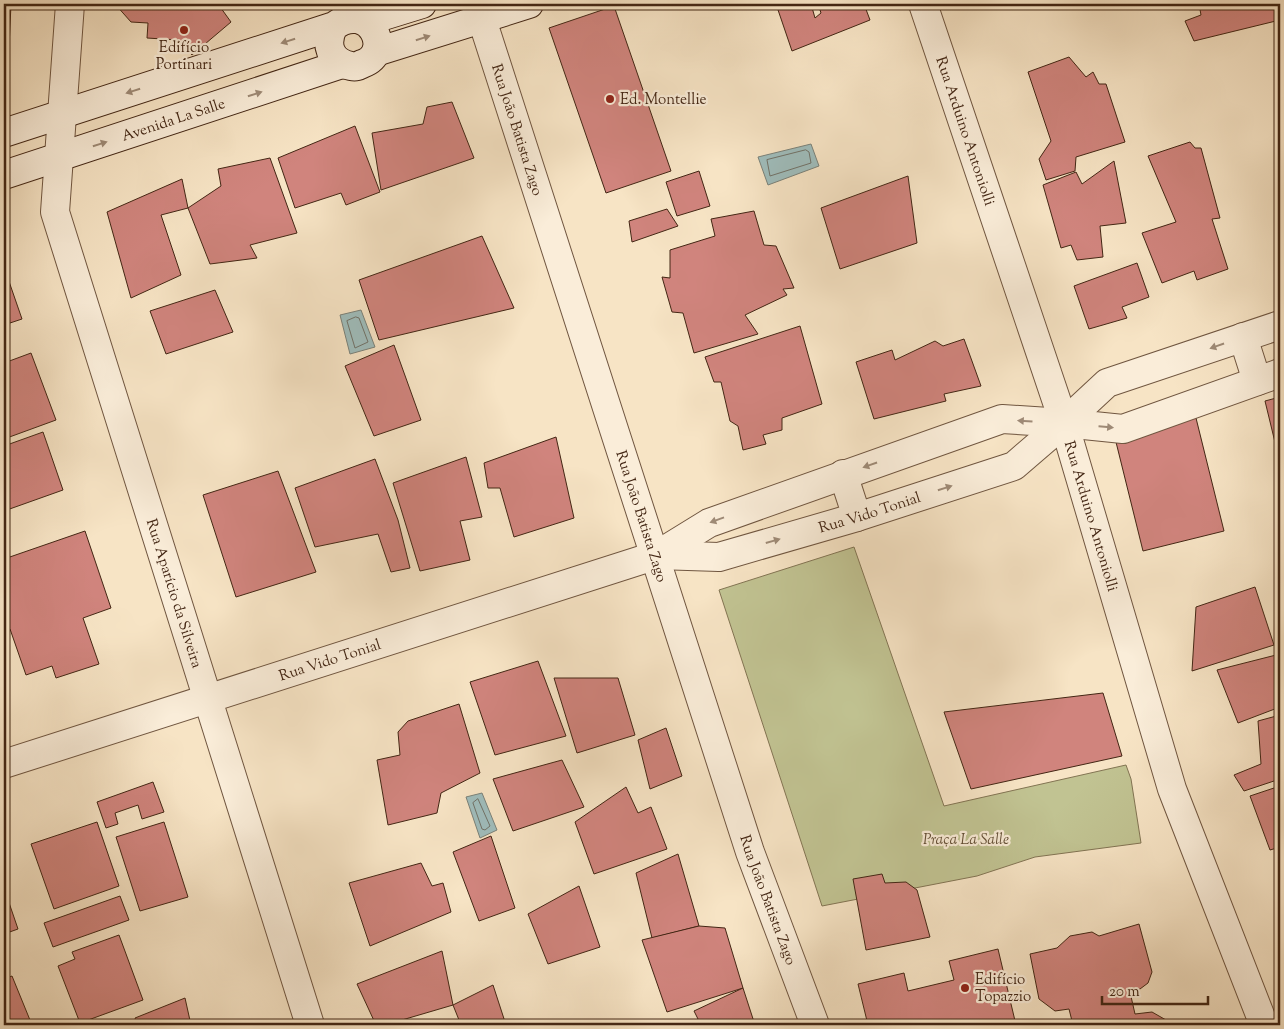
<svg xmlns="http://www.w3.org/2000/svg" width="1284" height="1029" font-family="'Sorts Mill Goudy',serif">
<rect width="100%" height="100%" fill="#f7e4c5"/>
<filter id="stains"><feTurbulence type="fractalNoise" baseFrequency=".004" numOctaves="4"/><feColorMatrix values="0 0 0 0 .2 0 0 0 0 .09 0 0 0 0 .02 0 0 0 .5 -.17"/></filter>
<radialGradient id="worn" r=".72"><stop offset=".6" stop-color="#630" stop-opacity="0"/><stop offset="1" stop-color="#630" stop-opacity=".3"/></radialGradient>
<path fill="#c1c392" stroke="#827453" d="M 854,547 L 944,806 L 1126,765 L 1131,779 L 1141,843 L 1035,857 L 977,876 L 822,906 L 719,590 Z"/>
<g fill="#9fbdbc" stroke="#7a8179">
<path d="M 811,144 L 819,166 L 768,185 L 758,157 Z"/>
<path d="M 361,310 L 375,347 L 350,354 L 340,315 Z"/>
<path d="M 482,793 L 497,830 L 480,838 L 466,797 Z"/>
</g>
<g fill="none" stroke-linecap="round" stroke-linejoin="round">
<g stroke="#717268" stroke-width="1">
<path d="M 806,150 L 809,152 L 811,163 L 770,176 L 767,160 Z"/>
<path d="M 356,317 L 359,318 L 368,342 L 355,348 L 347,321 Z"/>
<path d="M 478,799 L 490,826 L 485,830 L 482,829 L 473,803 Z"/>
</g>
</g>
<g fill="#d0847d" stroke="#432614">
<path d="M 4,4 L 11,4 L 9,48 L 4,47 Z"/>
<path d="M 115,4 L 218,4 L 231,22 L 192,55 L 178,40 L 147,38 L 148,23 L 131,22 Z"/>
<path d="M 776,4 L 811,4 L 815,18 L 821,13 L 818,4 L 864,4 L 870,20 L 792,51 Z"/>
<path d="M 1199,4 L 1280,4 L 1280,20 L 1194,41 L 1185,21 L 1201,15 Z"/>
<path d="M 614,6 L 671,171 L 606,193 L 549,28 Z"/>
<path d="M 1069,57 L 1086,77 L 1093,72 L 1099,84 L 1106,84 L 1125,142 L 1076,157 L 1075,171 L 1046,180 L 1039,159 L 1051,141 L 1028,72 Z"/>
<path d="M 452,102 L 474,158 L 381,190 L 372,133 L 423,124 L 427,107 Z"/>
<path d="M 1280,108 L 1280,130 L 1275,110 Z"/>
<path d="M 355,126 L 380,192 L 346,205 L 341,193 L 295,208 L 278,158 Z"/>
<path d="M 1190,142 L 1195,148 L 1201,148 L 1220,218 L 1212,219 L 1228,269 L 1197,280 L 1194,271 L 1162,283 L 1142,233 L 1176,222 L 1148,156 Z"/>
<path d="M 270,158 L 297,233 L 250,245 L 257,258 L 210,264 L 188,208 L 221,186 L 218,169 Z"/>
<path d="M 1114,161 L 1126,223 L 1100,226 L 1103,257 L 1077,260 L 1071,245 L 1061,248 L 1043,185 L 1076,172 L 1082,184 Z"/>
<path d="M 699,171 L 710,206 L 677,216 L 666,182 Z"/>
<path d="M 908,176 L 917,243 L 840,269 L 821,208 Z"/>
<path d="M 182,179 L 188,208 L 161,215 L 181,275 L 131,298 L 107,212 Z"/>
<path d="M 667,209 L 678,226 L 632,242 L 629,221 Z"/>
<path d="M 754,211 L 764,245 L 776,246 L 794,288 L 783,289 L 787,295 L 745,315 L 758,334 L 694,353 L 683,313 L 672,312 L 662,277 L 670,278 L 670,250 L 715,236 L 711,219 Z"/>
<path d="M 482,236 L 514,308 L 379,340 L 359,280 Z"/>
<path d="M 1137,263 L 1149,297 L 1122,307 L 1127,318 L 1089,329 L 1074,286 Z"/>
<path d="M 4,267 L 22,319 L 4,325 Z"/>
<path d="M 215,290 L 233,332 L 166,354 L 150,311 Z"/>
<path d="M 800,326 L 822,404 L 782,418 L 782,430 L 763,435 L 766,444 L 743,450 L 738,426 L 730,421 L 721,382 L 714,382 L 705,357 Z"/>
<path d="M 964,339 L 981,386 L 944,394 L 946,401 L 874,419 L 856,362 L 892,350 L 895,360 L 935,341 L 943,346 Z"/>
<path d="M 394,345 L 421,420 L 374,436 L 345,366 Z"/>
<path d="M 31,353 L 56,420 L 4,439 L 4,363 Z"/>
<path d="M 1280,397 L 1280,463 L 1265,401 Z"/>
<path d="M 1195,414 L 1224,531 L 1143,551 L 1114,434 Z"/>
<path d="M 43,432 L 63,490 L 4,511 L 4,446 Z"/>
<path d="M 556,437 L 574,518 L 514,537 L 500,488 L 488,488 L 484,463 Z"/>
<path d="M 466,457 L 482,517 L 460,521 L 470,560 L 420,571 L 393,483 Z"/>
<path d="M 375,459 L 398,520 L 410,568 L 391,572 L 378,534 L 315,547 L 295,488 Z"/>
<path d="M 278,471 L 316,572 L 236,597 L 203,495 Z"/>
<path d="M 85,531 L 111,608 L 83,618 L 99,664 L 56,678 L 52,666 L 26,675 L 10,629 L 4,631 L 4,559 Z"/>
<path d="M 1255,587 L 1274,645 L 1192,671 L 1196,607 Z"/>
<path d="M 1280,654 L 1280,707 L 1238,723 L 1217,670 Z"/>
<path d="M 538,661 L 566,736 L 495,755 L 470,682 Z"/>
<path d="M 554,678 L 618,678 L 635,735 L 577,753 Z"/>
<path d="M 1103,693 L 1122,756 L 971,789 L 944,712 Z"/>
<path d="M 459,704 L 480,773 L 441,793 L 437,813 L 388,825 L 377,760 L 400,755 L 398,732 L 408,721 Z"/>
<path d="M 1280,715 L 1280,779 L 1244,791 L 1234,775 L 1261,764 L 1258,721 Z"/>
<path d="M 666,728 L 682,776 L 650,789 L 638,740 Z"/>
<path d="M 562,760 L 584,807 L 513,831 L 493,779 Z"/>
<path d="M 153,782 L 164,812 L 142,819 L 138,805 L 115,813 L 118,824 L 106,828 L 97,802 Z"/>
<path d="M 1280,786 L 1280,847 L 1270,850 L 1250,796 Z"/>
<path d="M 626,787 L 638,813 L 651,807 L 667,849 L 594,874 L 575,822 Z"/>
<path d="M 97,822 L 119,886 L 54,909 L 31,844 Z"/>
<path d="M 164,822 L 188,897 L 140,911 L 116,837 Z"/>
<path d="M 491,836 L 515,908 L 479,921 L 453,852 Z"/>
<path d="M 678,854 L 699,926 L 652,938 L 636,873 Z"/>
<path d="M 421,863 L 432,886 L 443,883 L 451,912 L 370,946 L 349,883 Z"/>
<path d="M 882,874 L 885,883 L 906,882 L 917,890 L 930,937 L 866,950 L 853,879 Z"/>
<path d="M 579,886 L 600,947 L 548,964 L 528,914 Z"/>
<path d="M 4,888 L 18,929 L 4,934 Z"/>
<path d="M 120,896 L 129,920 L 53,947 L 44,923 Z"/>
<path d="M 1139,924 L 1152,972 L 1148,983 L 1140,989 L 1130,992 L 1135,1014 L 1152,1012 L 1166,1020 L 1167,1025 L 1073,1025 L 1069,1009 L 1055,1011 L 1039,999 L 1030,954 L 1057,948 L 1070,936 L 1092,932 L 1099,936 Z"/>
<path d="M 699,926 L 725,928 L 743,988 L 667,1012 L 642,940 Z"/>
<path d="M 119,935 L 143,1000 L 80,1023 L 58,966 L 75,959 L 72,952 Z"/>
<path d="M 998,949 L 1016,1025 L 868,1025 L 858,984 L 904,973 L 908,991 L 954,980 L 949,961 Z"/>
<path d="M 442,951 L 453,1005 L 385,1025 L 376,1025 L 357,984 Z"/>
<path d="M 12,976 L 32,1025 L 4,1025 L 4,979 Z"/>
<path d="M 493,985 L 506,1025 L 461,1025 L 453,1005 Z"/>
<path d="M 743,988 L 755,1025 L 701,1025 L 694,1011 Z"/>
<path d="M 185,998 L 191,1025 L 137,1025 L 135,1018 Z"/>
<path d="M 668,1021 L 670,1025 L 655,1025 Z"/>
</g>
<g fill="none" stroke-linecap="round" stroke-linejoin="round">
<defs>
<g id="minor">
<path id="s1" d="M 70,4 L 55,212 L 310,1025"/>
<path id="s2" d="M 477,4 L 750,852 L 815,1025"/>
<path id="s3" d="M 923,4 L 1064,423 L 1172,789 L 1264,1025"/>
<path d="M 1243,337 L 1257,381"/>
<path d="M 843,474 L 857,517"/>
<path id="s4" d="M 657,555 L 719,557 L 857,517 L 1014,466 L 1064,423 L 1123,429 L 1280,373"/>
<path id="s5" d="M 4,764 L 657,555 L 709,523 L 1002,419 L 1064,423 L 1107,383 L 1280,325"/>
</g>
<g id="secondary">
<path d="M 367,21 L 422,4"/>
<path d="M 376,52 L 529,4"/>
<path d="M 4,133 L 334,26 C 370,0 395,53 362,64 C 358,66 356,67 351,66 C 330,62 324,44 334,26"/>
<path id="s6" d="M 4,175 L 342,64"/>
</g>
</defs>
<use href="#minor" stroke="#705640" stroke-width="30"/>
<use href="#secondary" stroke="#432614" stroke-width="30"/>
<use href="#minor" stroke="#faedd9" stroke-width="28"/>
<use href="#secondary" stroke="#faedd9" stroke-width="28"/>
</g>
<defs><path id="oneway-solid" d="M-6-.8H1V-3.2L6.5 0L1 3.2V.8H-6Z" transform="scale(1.25)"/></defs>
<g fill="#9e8a76">
<use href="#oneway-solid" transform="translate(423 38) rotate(-17)"/>
<use href="#oneway-solid" transform="translate(288 41) rotate(162)"/>
<use href="#oneway-solid" transform="translate(133 91) rotate(162)"/>
<use href="#oneway-solid" transform="translate(255 94) rotate(-18)"/>
<use href="#oneway-solid" transform="translate(100 144) rotate(-18)"/>
<use href="#oneway-solid" transform="translate(1217 346) rotate(161)"/>
<use href="#oneway-solid" transform="translate(1025 421) rotate(-176)"/>
<use href="#oneway-solid" transform="translate(1106 427) rotate(5)"/>
<use href="#oneway-solid" transform="translate(870 465) rotate(161)"/>
<use href="#oneway-solid" transform="translate(945 488) rotate(-18)"/>
<use href="#oneway-solid" transform="translate(717 520) rotate(160)"/>
<use href="#oneway-solid" transform="translate(773 541) rotate(-16)"/>
</g>
<g fill="#8f2418" stroke="#faedd9" stroke-width="2">
<circle cx="184" cy="30" r="5"/>
<circle cx="610" cy="99" r="5"/>
<circle cx="965" cy="988" r="5"/>
</g>
<g text-anchor="middle" stroke-width="4.5" stroke-linejoin="round" paint-order="stroke">
<g font-size="15" fill="#432614" stroke="#faedd9" text-anchor="start">
<text x="184" y="52" text-anchor="middle">Edifício<tspan x="184" dy="17">Portinari</tspan></text>
<text x="620" y="104">Ed. Montellie</text>
<text x="975" y="984">Edifício<tspan x="975" dy="17">Topazzio</tspan></text>
</g>
<g font-size="15" fill="#432614" stroke="#faedd9">
<text dy="5" stroke="none"><textPath href="#s6" startOffset="178">Avenida La Salle</textPath></text>
<text dy="5" stroke="none"><textPath href="#s2" startOffset="132">Rua João Batista Zago</textPath></text>
<text dy="5" stroke="none"><textPath href="#s3" startOffset="134">Rua Arduino Antoniolli</textPath></text>
<text dy="5" stroke="none"><textPath href="#s4" startOffset="219">Rua Vido Tonial</textPath></text>
<text dy="5" stroke="none"><textPath href="#s2" startOffset="538">Rua João Batista Zago</textPath></text>
<text dy="5" stroke="none"><textPath href="#s3" startOffset="539">Rua Arduino Antoniolli</textPath></text>
<text dy="5" stroke="none"><textPath href="#s1" startOffset="608">Rua Aparício da Silveira</textPath></text>
<text dy="5" stroke="none"><textPath href="#s5" startOffset="342">Rua Vido Tonial</textPath></text>
<text dy="5" stroke="none"><textPath href="#s2" startOffset="942">Rua João Batista Zago</textPath></text>
</g>
<g font-size="15" font-style="italic" fill="#624d34" stroke="#faedd9">
<text x="966" y="844">Praça La Salle</text>
</g>
</g>
<rect width="1284" height="1029" fill="none" stroke="#f7e4c5" stroke-width="20"/>
<rect x="5" y="5" width="1274" height="1019" fill="none" stroke="#432614" stroke-width="2.5"/>
<rect x="10" y="10" width="1264" height="1009" fill="none" stroke="#432614"/>
<path d="M1102 996v8h106v-8" fill="none" stroke="#432614" stroke-width="2.5"/>
<text x="1109" y="996" font-size="15" fill="#432614" stroke="#faedd9" stroke-width="4" paint-order="stroke">20 m</text>
<rect width="100%" height="100%" filter="url(#stains)"/>
<rect width="100%" height="100%" fill="url(#worn)"/>
</svg>
